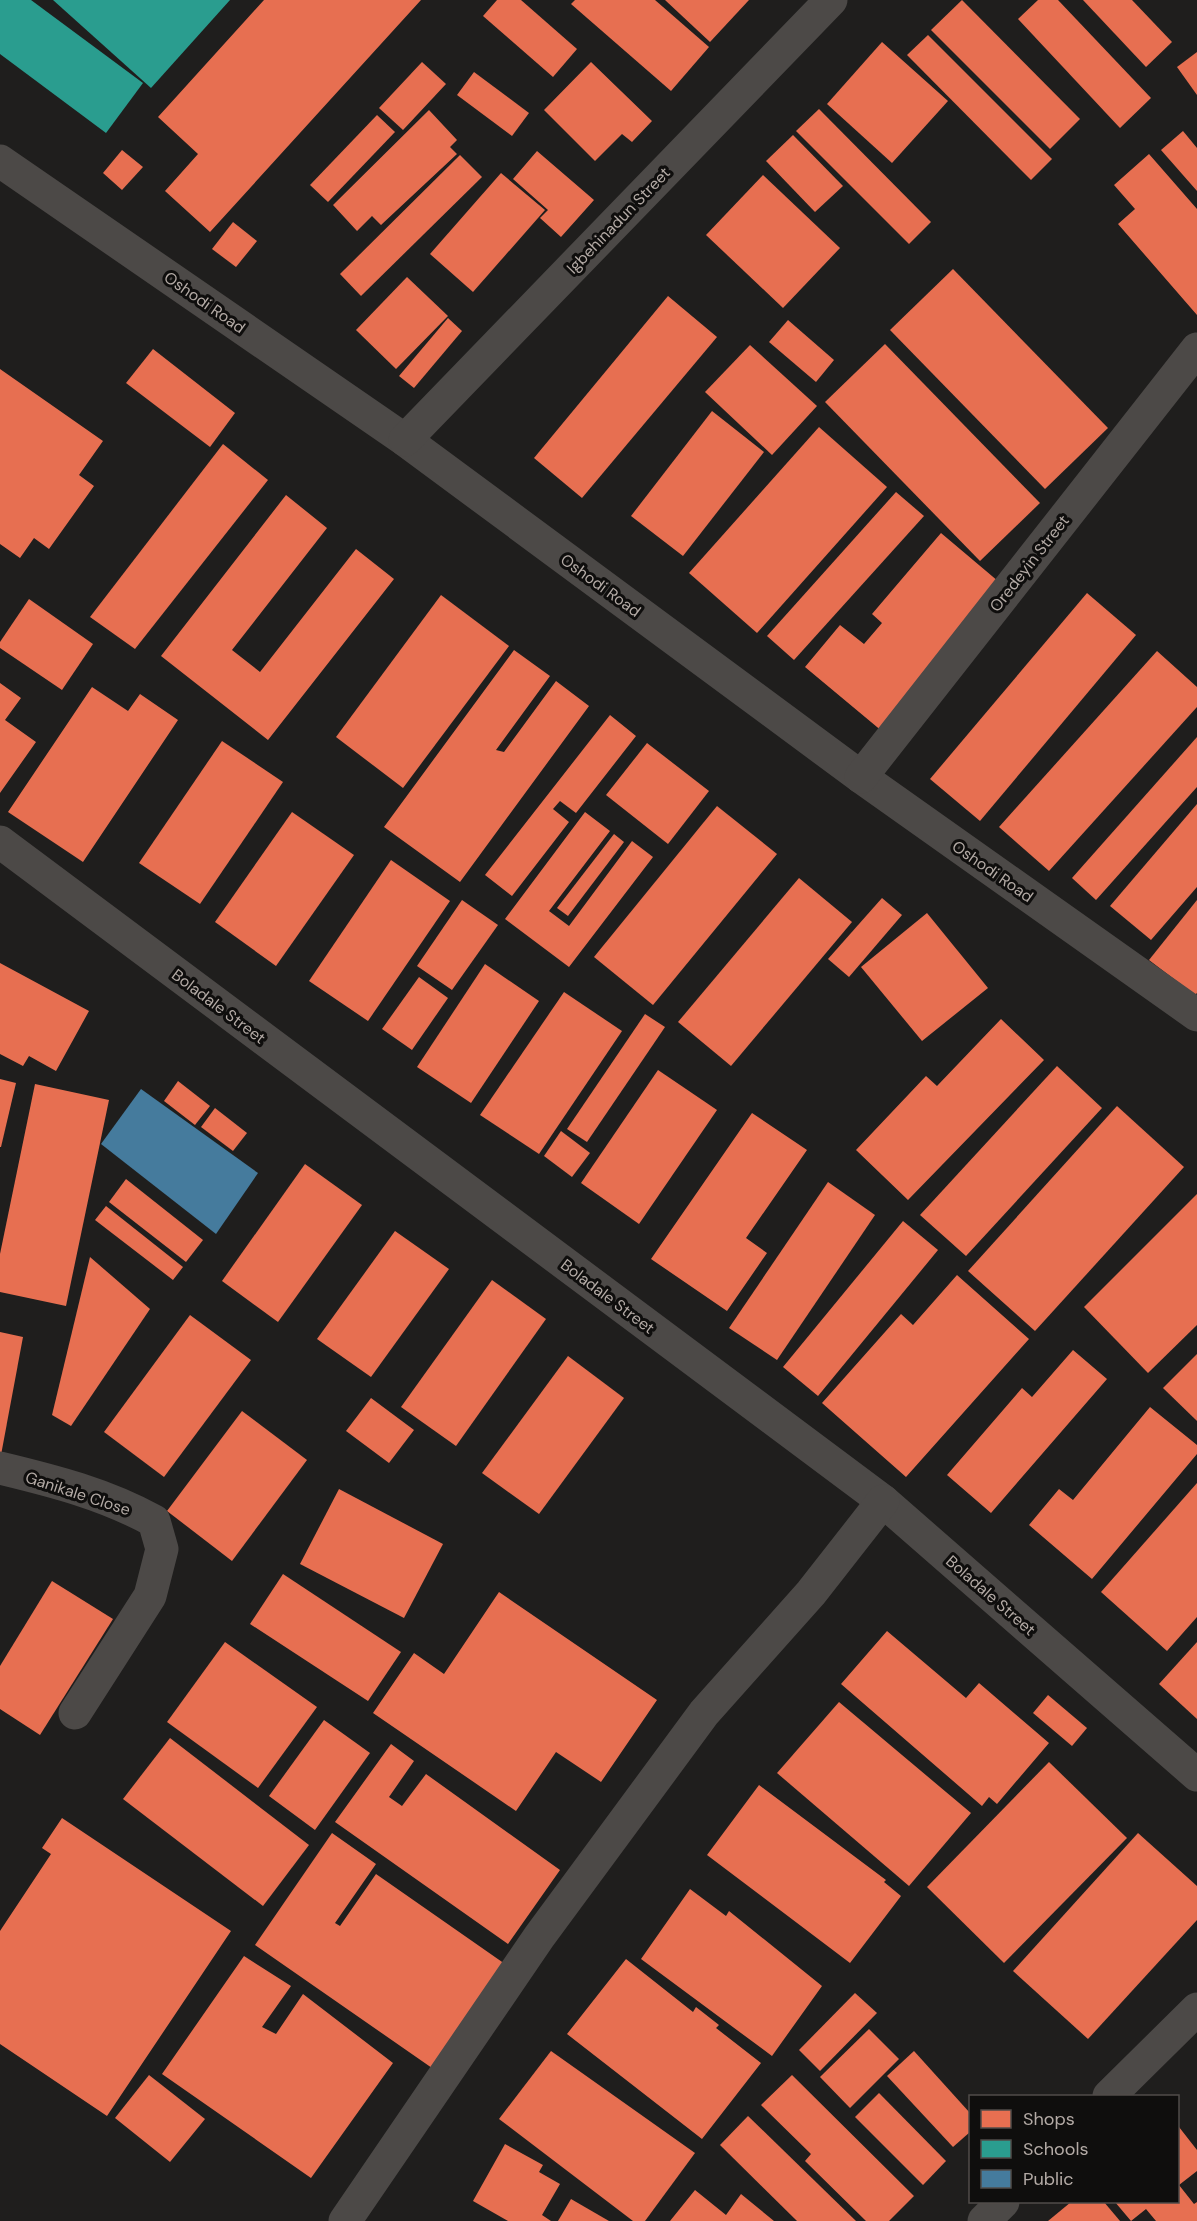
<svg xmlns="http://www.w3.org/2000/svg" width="1197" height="2221" font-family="'DM Sans',sans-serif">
<rect width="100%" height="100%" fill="#131313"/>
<path fill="#1f1e1d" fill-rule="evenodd" d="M 0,0 L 1197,0 L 1197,2221 L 0,2221 ZM 970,2096 L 1178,2096 L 1178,2202 L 970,2202 Z"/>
<g fill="#e76f51">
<path d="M 264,0 L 421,0 L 210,232 L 165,191 L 198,154 L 158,117 Z"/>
<path d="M 497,0 L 521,0 L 577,49 L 553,77 L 483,16 Z"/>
<path d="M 575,0 L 655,0 L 709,47 L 671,91 L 571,4 Z"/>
<path d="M 665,0 L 749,0 L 710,42 Z"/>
<path d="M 962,0 L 1080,119 L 1050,149 L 931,30 Z"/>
<path d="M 1038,0 L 1058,0 L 1151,98 L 1120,128 L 1018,19 Z"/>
<path d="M 1083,0 L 1132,0 L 1172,42 L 1146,67 Z"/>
<path d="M 928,35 L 1052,159 L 1031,180 L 907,55 Z"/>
<path d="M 882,42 L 948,101 L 892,163 L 827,104 Z"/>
<path d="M 1197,52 L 1197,95 L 1177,67 Z"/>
<path d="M 422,62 L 446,84 L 403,130 L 379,108 Z"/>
<path d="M 591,62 L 652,121 L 632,142 L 622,134 L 595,161 L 544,110 Z"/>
<path d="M 474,72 L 529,113 L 512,136 L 457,95 Z"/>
<path d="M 819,109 L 931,222 L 909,244 L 796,131 Z"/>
<path d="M 429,110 L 457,140 L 450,147 L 457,154 L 381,225 L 372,216 L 357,231 L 333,205 Z"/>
<path d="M 377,115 L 395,132 L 328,202 L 310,185 Z"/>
<path d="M 1183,131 L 1197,148 L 1197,191 L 1161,150 Z"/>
<path d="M 793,135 L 843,186 L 815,212 L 766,161 Z"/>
<path d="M 122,150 L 143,167 L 122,190 L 103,173 Z"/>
<path d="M 537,151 L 594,200 L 561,237 L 540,218 L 548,210 L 513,179 Z"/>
<path d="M 1149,154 L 1197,209 L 1197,315 L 1118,224 L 1135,209 L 1114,185 Z"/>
<path d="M 460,155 L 482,177 L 361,296 L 340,274 Z"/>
<path d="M 501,173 L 545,210 L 473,292 L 430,254 Z"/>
<path d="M 763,175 L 840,248 L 783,308 L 706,235 Z"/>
<path d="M 233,222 L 257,241 L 236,267 L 212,249 Z"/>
<path d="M 953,269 L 1108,428 L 1045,489 L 890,330 Z"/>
<path d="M 407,277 L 448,316 L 396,369 L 356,330 Z"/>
<path d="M 668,296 L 717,337 L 582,498 L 534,458 Z"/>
<path d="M 448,318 L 462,331 L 414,388 L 399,376 Z"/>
<path d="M 788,320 L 834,360 L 816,382 L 769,342 Z"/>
<path d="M 885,344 L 1040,503 L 980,561 L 825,402 Z"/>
<path d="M 750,345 L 817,406 L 772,455 L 705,392 Z"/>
<path d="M 153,349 L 235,413 L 210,447 L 126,383 Z"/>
<path d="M 0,369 L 103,441 L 79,475 L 94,486 L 49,549 L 34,538 L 20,558 L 0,544 Z"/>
<path d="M 712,411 L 764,452 L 683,556 L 631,516 Z"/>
<path d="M 819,427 L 887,487 L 757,633 L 689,573 Z"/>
<path d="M 223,444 L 268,480 L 135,649 L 90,617 Z"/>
<path d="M 896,492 L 924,516 L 794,660 L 767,636 Z"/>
<path d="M 286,495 L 327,528 L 232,650 L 260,672 L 356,549 L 394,579 L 268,740 L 161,656 Z"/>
<path d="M 941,533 L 1005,587 L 883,732 L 805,667 L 840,625 L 864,644 L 882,623 L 872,614 Z"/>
<path d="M 1087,593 L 1136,635 L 980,821 L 930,779 Z"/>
<path d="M 441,595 L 509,646 L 403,788 L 336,737 Z"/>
<path d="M 29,599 L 93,644 L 62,690 L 0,648 L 0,642 Z"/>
<path d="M 514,650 L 550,676 L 496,750 L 504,752 L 556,681 L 589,706 L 460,882 L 384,827 Z"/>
<path d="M 1157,651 L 1197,687 L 1197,707 L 1049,871 L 999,827 Z"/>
<path d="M 0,683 L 21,698 L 5,720 L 36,742 L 0,793 Z"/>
<path d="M 92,687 L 128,711 L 140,694 L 178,720 L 83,862 L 8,812 Z"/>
<path d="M 610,715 L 636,736 L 576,813 L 560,801 L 553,809 L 569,822 L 512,896 L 485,875 Z"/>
<path d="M 1197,737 L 1197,787 L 1096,900 L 1072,878 Z"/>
<path d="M 222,741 L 283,782 L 200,904 L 139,863 Z"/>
<path d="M 647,743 L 709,791 L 668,844 L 606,795 Z"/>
<path d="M 1197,804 L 1197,887 L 1151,940 L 1110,906 Z"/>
<path d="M 717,806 L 777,854 L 653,1005 L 594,957 Z"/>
<path d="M 292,812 L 354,855 L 276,966 L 215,922 Z"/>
<path d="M 585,812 L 610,831 L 549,911 L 569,926 L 632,841 L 653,857 L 569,967 L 505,919 Z"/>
<path d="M 614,834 L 624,842 L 568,916 L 557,908 Z"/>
<path d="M 391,860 L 450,901 L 368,1021 L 309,981 Z"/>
<path d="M 799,878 L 852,922 L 731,1066 L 678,1022 Z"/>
<path d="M 882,898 L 902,915 L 849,977 L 828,959 Z"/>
<path d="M 462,900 L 498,925 L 452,990 L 417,966 Z"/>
<path d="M 1197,900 L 1197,993 L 1195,995 L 1149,960 Z"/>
<path d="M 927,913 L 988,988 L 922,1041 L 861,967 Z"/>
<path d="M 0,963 L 89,1011 L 56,1071 L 29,1056 L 23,1066 L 0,1054 Z"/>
<path d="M 485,964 L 539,1001 L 471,1103 L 417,1067 Z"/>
<path d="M 419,977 L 448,998 L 412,1050 L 382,1029 Z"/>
<path d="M 564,992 L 622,1031 L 539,1154 L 480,1115 Z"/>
<path d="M 645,1014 L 665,1027 L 587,1142 L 567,1129 Z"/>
<path d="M 1001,1019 L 1044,1060 L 908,1200 L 856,1150 L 926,1076 L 937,1086 Z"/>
<path d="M 1057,1066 L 1102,1108 L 966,1256 L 920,1215 Z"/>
<path d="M 658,1070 L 717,1110 L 639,1224 L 581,1183 Z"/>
<path d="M 0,1079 L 16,1083 L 1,1147 L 0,1147 Z"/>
<path d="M 178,1081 L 210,1106 L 195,1125 L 164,1101 Z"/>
<path d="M 35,1084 L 109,1100 L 66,1306 L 0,1292 L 0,1254 Z"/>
<path d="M 1117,1106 L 1184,1167 L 1035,1331 L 968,1271 Z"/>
<path d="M 215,1108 L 247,1133 L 233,1151 L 201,1127 Z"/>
<path d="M 752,1113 L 807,1150 L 746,1238 L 767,1253 L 727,1311 L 651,1259 Z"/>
<path d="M 561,1131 L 590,1153 L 572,1177 L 544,1156 Z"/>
<path d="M 305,1164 L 362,1205 L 278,1322 L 222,1281 Z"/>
<path d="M 126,1179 L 203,1240 L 186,1262 L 109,1202 Z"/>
<path d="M 828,1182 L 875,1215 L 777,1360 L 729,1328 Z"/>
<path d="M 1197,1194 L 1197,1325 L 1148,1373 L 1084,1307 Z"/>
<path d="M 106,1206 L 183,1267 L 173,1280 L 95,1220 Z"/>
<path d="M 903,1221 L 938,1250 L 818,1396 L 783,1367 Z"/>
<path d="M 395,1231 L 449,1269 L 371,1377 L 317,1339 Z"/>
<path d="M 90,1257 L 150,1309 L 71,1426 L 52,1415 Z"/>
<path d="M 957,1275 L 1029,1339 L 906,1477 L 822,1403 L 901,1314 L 913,1325 Z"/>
<path d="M 492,1280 L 546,1319 L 456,1446 L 401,1407 Z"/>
<path d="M 190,1315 L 251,1360 L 164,1477 L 104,1432 Z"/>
<path d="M 0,1332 L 23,1337 L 1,1455 L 0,1455 Z"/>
<path d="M 1073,1350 L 1107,1379 L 991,1513 L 947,1475 L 1022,1388 L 1032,1397 Z"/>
<path d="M 1197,1354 L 1197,1421 L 1163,1388 Z"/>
<path d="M 568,1356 L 624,1398 L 539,1514 L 482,1473 Z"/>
<path d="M 371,1398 L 414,1430 L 389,1463 L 346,1431 Z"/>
<path d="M 1150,1407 L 1197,1445 L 1197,1454 L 1092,1579 L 1029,1525 L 1059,1489 L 1073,1500 Z"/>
<path d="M 242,1411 L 307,1460 L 232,1561 L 167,1511 Z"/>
<path d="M 1197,1483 L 1197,1617 L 1167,1651 L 1101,1592 Z"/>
<path d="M 339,1489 L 443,1544 L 404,1618 L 300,1564 Z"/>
<path d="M 283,1574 L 401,1652 L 368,1701 L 250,1624 Z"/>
<path d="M 52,1581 L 113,1619 L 40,1735 L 0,1709 L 0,1666 Z"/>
<path d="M 499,1592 L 657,1700 L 601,1782 L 556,1752 L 516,1811 L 373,1713 L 414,1653 L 444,1674 Z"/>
<path d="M 887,1631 L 966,1698 L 979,1683 L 1049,1743 L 997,1804 L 989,1797 L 982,1806 L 841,1684 Z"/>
<path d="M 225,1642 L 317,1707 L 258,1788 L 167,1722 Z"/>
<path d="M 1197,1642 L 1197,1719 L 1159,1684 Z"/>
<path d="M 1048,1695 L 1087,1728 L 1072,1746 L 1033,1713 Z"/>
<path d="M 839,1702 L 971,1813 L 909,1886 L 777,1773 Z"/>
<path d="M 324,1720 L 370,1753 L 315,1830 L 269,1796 Z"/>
<path d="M 170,1738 L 309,1845 L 263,1906 L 123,1799 Z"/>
<path d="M 391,1744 L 414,1761 L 389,1797 L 402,1806 L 426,1774 L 560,1870 L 508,1944 L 335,1822 Z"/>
<path d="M 1049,1762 L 1127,1838 L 1004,1963 L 927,1887 Z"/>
<path d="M 759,1785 L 886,1880 L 884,1882 L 901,1896 L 850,1963 L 707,1855 Z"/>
<path d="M 62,1818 L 231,1931 L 107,2116 L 0,2044 L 0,1931 L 51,1854 L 42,1848 Z"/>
<path d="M 332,1833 L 376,1864 L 335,1923 L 340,1926 L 376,1874 L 505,1964 L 432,2068 L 255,1945 Z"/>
<path d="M 1138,1833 L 1197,1886 L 1197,1920 L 1088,2039 L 1013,1971 Z"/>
<path d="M 690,1889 L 726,1916 L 729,1911 L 822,1986 L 772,2056 L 641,1959 Z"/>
<path d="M 244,1956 L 291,1986 L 262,2027 L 276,2034 L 303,1994 L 393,2063 L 311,2178 L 162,2074 Z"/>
<path d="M 626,1959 L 693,2012 L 696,2007 L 719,2025 L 716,2028 L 761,2063 L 702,2139 L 567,2034 Z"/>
<path d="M 855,1993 L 877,2013 L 820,2071 L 799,2050 Z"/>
<path d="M 869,2029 L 899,2059 L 850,2108 L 820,2077 Z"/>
<path d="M 551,2051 L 695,2153 L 645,2221 L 633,2221 L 499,2119 Z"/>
<path d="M 914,2051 L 970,2113 L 970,2132 L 953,2147 L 887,2076 Z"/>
<path d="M 149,2075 L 205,2119 L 170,2162 L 115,2118 Z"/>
<path d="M 792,2075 L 914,2196 L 889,2221 L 866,2221 L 805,2161 L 811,2154 L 761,2105 Z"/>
<path d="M 879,2093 L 946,2161 L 923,2185 L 855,2117 Z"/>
<path d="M 748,2116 L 856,2221 L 797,2221 L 720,2145 Z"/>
<path d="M 1179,2127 L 1197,2150 L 1197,2171 L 1179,2185 L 1194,2204 L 1197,2202 L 1197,2221 L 1156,2221 L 1146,2209 L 1131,2221 L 1115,2202 L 1178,2202 Z"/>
<path d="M 505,2144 L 543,2165 L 539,2172 L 560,2184 L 542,2215 L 551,2221 L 508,2221 L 473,2201 Z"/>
<path d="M 695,2190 L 726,2215 L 741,2194 L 774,2221 L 670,2221 Z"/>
<path d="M 571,2199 L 609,2221 L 558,2221 Z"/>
<path d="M 1071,2202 L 1104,2202 L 1120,2221 L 1048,2221 Z"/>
</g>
<g fill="#2a9d8f">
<path d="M 0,0 L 31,0 L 143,83 L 106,133 L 0,54 Z"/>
<path d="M 53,0 L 230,0 L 151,88 Z"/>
</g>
<path fill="#457b9d" d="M 141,1089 L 258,1173 L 216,1234 L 101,1144 Z"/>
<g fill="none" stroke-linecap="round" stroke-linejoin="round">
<g stroke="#4c4947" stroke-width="33">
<path d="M 0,161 L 405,440 L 861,777 L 1197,1015"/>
<path d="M 405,440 L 831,0"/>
<path d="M 861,777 L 1197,349"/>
<path d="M 0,842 L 883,1501 L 1197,1775"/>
<path d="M 0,1468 C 54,1481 105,1494 154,1521 L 162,1549 L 150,1596 L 75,1713"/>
<path d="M 1109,2096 L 1197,2009"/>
<path d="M 345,2221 L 539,1937 L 704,1713 L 811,1593 L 883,1501"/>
<path d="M 984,2221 L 1003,2202"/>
</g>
</g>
<g text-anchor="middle" stroke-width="6" stroke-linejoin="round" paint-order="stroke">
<g font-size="16" fill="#b3aaa5" stroke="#0f0e0d">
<text transform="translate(618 220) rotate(-46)" y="6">Igbehinadun Street</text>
<text transform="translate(205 302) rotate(35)" y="6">Oshodi Road</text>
<text transform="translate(1029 563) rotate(-52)" y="6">Oredeyin Street</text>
<text transform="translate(601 585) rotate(36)" y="6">Oshodi Road</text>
<text transform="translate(993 871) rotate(35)" y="6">Oshodi Road</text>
<text transform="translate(219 1006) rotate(37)" y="6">Boladale Street</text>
<text transform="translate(608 1296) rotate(37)" y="6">Boladale Street</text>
<text transform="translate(78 1493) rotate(18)" y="6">Ganikale Close</text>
<text transform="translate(991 1595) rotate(41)" y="6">Boladale Street</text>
</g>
</g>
<rect x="969" y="2095" width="210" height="108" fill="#0f0e0d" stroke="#514c4a" stroke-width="1.5"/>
<rect x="981" y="2110" width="30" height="18" fill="#e76f51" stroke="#514c4a" stroke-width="1.5"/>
<text x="1023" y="2125" font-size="18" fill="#b3aaa5">Shops</text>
<rect x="981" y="2140" width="30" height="18" fill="#2a9d8f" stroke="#514c4a" stroke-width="1.5"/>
<text x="1023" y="2155" font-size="18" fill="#b3aaa5">Schools</text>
<rect x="981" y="2170" width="30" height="18" fill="#457b9d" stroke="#514c4a" stroke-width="1.5"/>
<text x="1023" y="2185" font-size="18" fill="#b3aaa5">Public</text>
</svg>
